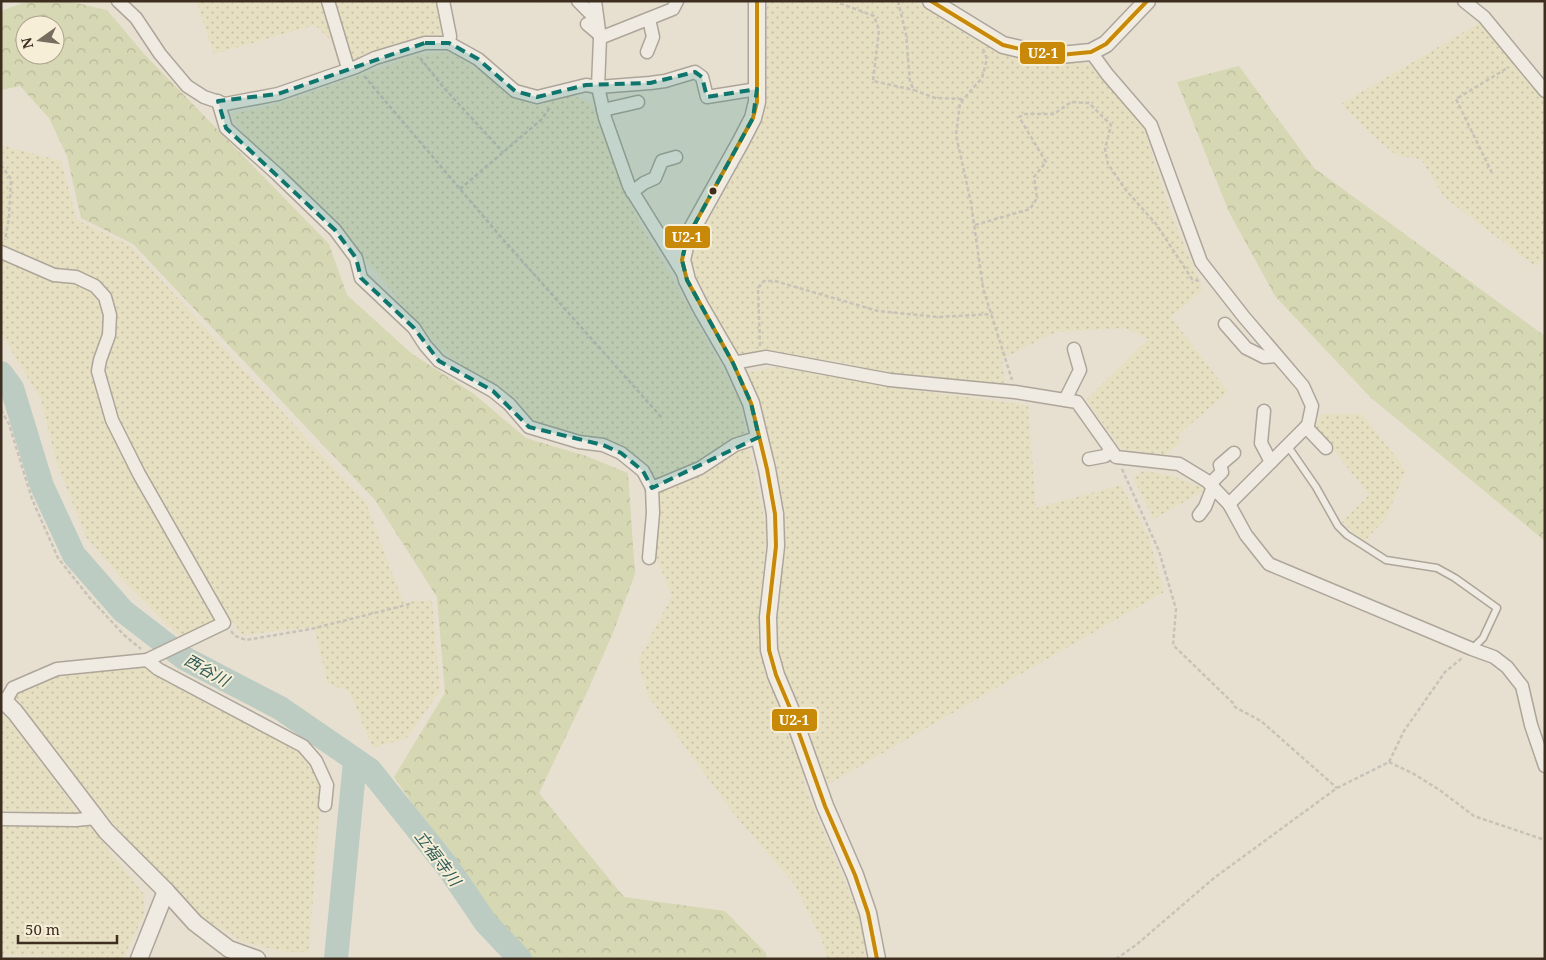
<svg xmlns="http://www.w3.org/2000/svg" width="1546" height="960" font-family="'Noto Serif','Noto Sans JP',serif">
<defs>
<pattern id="farmland-dots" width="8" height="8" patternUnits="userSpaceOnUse" patternTransform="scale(1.25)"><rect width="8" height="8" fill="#e6dfc2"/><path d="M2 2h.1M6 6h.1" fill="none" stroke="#c6c0a6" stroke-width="1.8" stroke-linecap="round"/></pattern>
<pattern id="forest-crowns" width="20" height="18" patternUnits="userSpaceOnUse" patternTransform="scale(1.25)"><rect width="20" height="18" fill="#d6d7b3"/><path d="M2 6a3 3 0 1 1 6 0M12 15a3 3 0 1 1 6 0" fill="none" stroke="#b9b99a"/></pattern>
</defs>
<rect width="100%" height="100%" fill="#e7e0d1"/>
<g fill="url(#farmland-dots)">
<path d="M 196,1 L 436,1 L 441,34 L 353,62 L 315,25 L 214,54 Z"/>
<path d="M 767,1 L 915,1 L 1003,51 L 1093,65 L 1144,128 L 1170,211 L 1203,290 L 1171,317 L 1228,392 L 1178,435 L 1182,441 L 1165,455 L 1121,449 L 1086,400 L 1148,339 L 1125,328 L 1056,332 L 1002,359 L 1005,384 L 900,376 L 840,362 L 760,351 L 736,356 L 694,272 L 690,254 L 757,132 L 766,94 Z"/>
<path d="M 1481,22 L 1545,96 L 1545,258 L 1536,267 L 1444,197 L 1421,159 L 1397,156 L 1372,135 L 1341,104 Z"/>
<path d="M 450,52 L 478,69 L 503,89 L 536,106 L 573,95 L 592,104 L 610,156 L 640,224 L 669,272 L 739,399 L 767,532 L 761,595 L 759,651 L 799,757 L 806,790 L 861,919 L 866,959 L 827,959 L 822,941 L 795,885 L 734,814 L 648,696 L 638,661 L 672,595 L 654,553 L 649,469 L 614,442 L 546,427 L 528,417 L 438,347 L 367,262 L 337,220 L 250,140 L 235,123 L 232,114 L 278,104 L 416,55 Z"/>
<path d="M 1,145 L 61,161 L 77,220 L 130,246 L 366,503 L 403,602 L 432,600 L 440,691 L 407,738 L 373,748 L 349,691 L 328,684 L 314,627 L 242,635 L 227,614 L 181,638 L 129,587 L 86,537 L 56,461 L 41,400 L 1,333 Z"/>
<path d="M 775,367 L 905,389 L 1028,405 L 1036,508 L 1121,485 L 1148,535 L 1164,592 L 827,785 L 778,655 L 776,621 L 784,521 L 774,470 L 746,373 Z"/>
<path d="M 1321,414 L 1362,414 L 1406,470 L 1386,518 L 1364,542 L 1342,522 L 1369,495 L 1315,426 Z"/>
<path d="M 1142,471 L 1170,475 L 1207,489 L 1154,519 L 1133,478 Z"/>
<path d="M 111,667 L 146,667 L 299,751 L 313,765 L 319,779 L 320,802 L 309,952 L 287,952 L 245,943 L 199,916 L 150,867 L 91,796 L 12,694 L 57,673 Z"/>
<path d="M 1,711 L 2,711 L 79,813 L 1,811 Z"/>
<path d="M 89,825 L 144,894 L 144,915 L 123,959 L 1,955 L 1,826 Z"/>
</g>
<g fill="url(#forest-crowns)" fill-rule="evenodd">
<path d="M 28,1 L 68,1 L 107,10 L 144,54 L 329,244 L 347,295 L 411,353 L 474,394 L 526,438 L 586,456 L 628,473 L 635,574 L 612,635 L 588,690 L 539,793 L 624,897 L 725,911 L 766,953 L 767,959 L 523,959 L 488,915 L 473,891 L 394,777 L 445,693 L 437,597 L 375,500 L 133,244 L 81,218 L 67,156 L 49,118 L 20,86 L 1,90 L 1,11 ZM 25,25 L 55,25 L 55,55 L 25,55 Z"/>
<path d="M 1239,66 L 1314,168 L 1545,336 L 1545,541 L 1370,397 L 1275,296 L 1229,212 L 1177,82 Z"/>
</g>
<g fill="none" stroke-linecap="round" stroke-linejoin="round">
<g stroke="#bcccc2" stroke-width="24">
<path d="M 1,373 L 12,388 L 42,486 L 74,555 L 123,611 L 184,658 L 280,708 L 370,770 L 447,866 L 486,923 L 520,959"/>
<path d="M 336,959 L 355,761"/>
</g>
<defs>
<path id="service" d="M 1287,445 L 1316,487 L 1338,526 L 1347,535 L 1386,560 L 1437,568 L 1455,578 L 1497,608 L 1483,638 L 1472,649"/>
<g id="minor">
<path d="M 118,1 L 136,18 L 160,54 L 187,86 L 204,97 L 225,104 L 278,94 L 356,67 L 375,58 L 425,43 L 449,43 L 478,59 L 515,91 L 537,97 L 586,85 L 598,87 L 650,83 L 665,81 L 695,72 L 702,77 L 707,97 L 757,89"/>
<path d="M 328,1 L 348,68"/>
<path d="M 443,1 L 450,36 L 449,43"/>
<path d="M 578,1 L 597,20"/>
<path d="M 595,1 L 600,38"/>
<path d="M 677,1 L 673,9 L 600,38 L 598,87 L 605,118 L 629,186 L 683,273"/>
<path d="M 1464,1 L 1484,17 L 1545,91"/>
<path d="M 587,24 L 600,35"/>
<path d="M 647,52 L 653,37 L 649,19"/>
<path d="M 1091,52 L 1107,74 L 1151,125 L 1201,262 L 1244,317 L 1303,386 L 1312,406 L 1308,425 L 1229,504"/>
<path d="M 218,101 L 226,128 L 277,174 L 335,230 L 356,258 L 361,278 L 414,328 L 425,345 L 439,361 L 493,391 L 509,404 L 529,427 L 579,442 L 603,445 L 621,453 L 643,471 L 652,488 L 700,468 L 735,445 L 759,437"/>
<path d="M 603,110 L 638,102"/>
<path d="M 632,192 L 644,183 L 655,178 L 662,161 L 676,157"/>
<path d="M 1,252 L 54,275 L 76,277 L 95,286 L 105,297 L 110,315 L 109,335 L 100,360 L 98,371 L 112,420 L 139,474 L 224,623 L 147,660 L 57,669 L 13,688 L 5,702"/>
<path d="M 1225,324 L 1246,348 L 1264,357 L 1277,356"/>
<path d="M 733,363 L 766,357 L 890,380 L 1015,392 L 1077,402 L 1116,457 L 1179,464 L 1207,481 L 1229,504 L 1246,535 L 1269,564 L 1472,649 L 1494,657 L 1507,667 L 1522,686 L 1531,725 L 1545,766"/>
<path d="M 1065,400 L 1080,370 L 1074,349"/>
<path d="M 1264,411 L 1261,443 L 1271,462"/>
<path d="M 1306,427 L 1326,448"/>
<path d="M 1089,459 L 1105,456 L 1110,450"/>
<path d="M 1210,484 L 1222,472 L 1220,465 L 1234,453"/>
<path d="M 1199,515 L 1205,507 L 1213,487"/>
<path d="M 649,558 L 653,513 L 652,488"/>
<path d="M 147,660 L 158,669 L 303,746 L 316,761 L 327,785 L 325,805"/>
<path d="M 1,819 L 76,820 L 96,818"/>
</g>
<g id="tertiary">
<path d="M 757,1 L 757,102 L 753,118 L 740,143 L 687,238 L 682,260 L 687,280 L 700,306 L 733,363 L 751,403 L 767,469 L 775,514 L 776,546 L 768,617 L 769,650 L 776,675 L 790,708 L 825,806 L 855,875 L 868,913 L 877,959"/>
<path d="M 931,1 L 1003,45 L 1029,51 L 1060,55 L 1091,52 L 1106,44 L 1147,1"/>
<path d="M 1,701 L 5,702 L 15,712 L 106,831 L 166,891 L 195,923 L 229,949 L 257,959"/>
<path d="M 139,959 L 166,891"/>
</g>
</defs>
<use href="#service" stroke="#ada599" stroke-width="9"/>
<use href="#minor" stroke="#ada599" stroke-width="15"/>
<use href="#tertiary" stroke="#ada599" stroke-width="19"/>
<g stroke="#c8c2b9" stroke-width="2.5" stroke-dasharray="4 2.5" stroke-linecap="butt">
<path d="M 834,1 L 874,16 L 879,30 L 873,81 L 914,90"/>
<path d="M 898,1 L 906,34 L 910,82 L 914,90 L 935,98 L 963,99"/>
<path d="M 541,2 L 542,1"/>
<path d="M 983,49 L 987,59 L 982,78 L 960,103 L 956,135 L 971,203 L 983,288 L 1012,380"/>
<path d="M 420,58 L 444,88 L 503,152"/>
<path d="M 364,76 L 500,236 L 662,418"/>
<path d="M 1,165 L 11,179 L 9,218 L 5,240"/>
<path d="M 1492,173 L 1456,99 L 1509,67"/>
<path d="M 460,189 L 542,119 L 551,106"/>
<path d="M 975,225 L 1030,209 L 1037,198 L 1034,177 L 1046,162 L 1019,117 L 1025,114 L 1054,114 L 1071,102 L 1089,103 L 1111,125 L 1105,149 L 1108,164 L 1125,189 L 1156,224 L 1192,279 L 1199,281"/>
<path d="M 760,346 L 758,288 L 764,281 L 775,281 L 878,311 L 938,317 L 992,314"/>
<path d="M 1,410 L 9,424 L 32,499 L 58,558 L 89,597 L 124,635 L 141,649"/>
<path d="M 1122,469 L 1159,551 L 1176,609 L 1173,645 L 1233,703 L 1235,707 L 1261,721 L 1337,788"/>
<path d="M 231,631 L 235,636 L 246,640 L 311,629 L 410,604"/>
<path d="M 1389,762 L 1414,774 L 1441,791 L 1474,816 L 1545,840"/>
<path d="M 1116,959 L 1136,945 L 1214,878 L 1337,788 L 1389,762 L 1404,731 L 1445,672 L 1462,658"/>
</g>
<use href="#service" stroke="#efebe3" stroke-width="6"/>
<use href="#minor" stroke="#efebe3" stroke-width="12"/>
<use href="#tertiary" stroke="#efebe3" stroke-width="16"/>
<defs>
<g id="bus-1">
<path d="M 757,1 L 757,102 L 753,118 L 687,238 L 682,260 L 687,280 L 733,363 L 751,403 L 767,469 L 775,514 L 776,546 L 768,617 L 769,650 L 776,675 L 790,708 L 825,806 L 855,875 L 868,913 L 877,959"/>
<path d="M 931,1 L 1003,45 L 1029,51 L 1060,55 L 1091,52 L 1106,44 L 1147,1"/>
</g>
</defs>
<use href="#bus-1" stroke="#f7eed8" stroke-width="8"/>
<use href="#bus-1" stroke="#c88808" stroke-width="4"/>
</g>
<path fill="#0f766e" fill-opacity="0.2" stroke="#0f766e" stroke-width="4" stroke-dasharray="10 6" stroke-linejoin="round" d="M 425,43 L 449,43 L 478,59 L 515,91 L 537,97 L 586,85 L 650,83 L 695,72 L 702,77 L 707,97 L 757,89 L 753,118 L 687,238 L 682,260 L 687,280 L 733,363 L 751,403 L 759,437 L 652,488 L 643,471 L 621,453 L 603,445 L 529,427 L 493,391 L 439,361 L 414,328 L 361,278 L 356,258 L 335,230 L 226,128 L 218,101 L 278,94 Z"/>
<circle fill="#3d2e20" stroke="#f7eed8" stroke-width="2" cx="713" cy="191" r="4.5"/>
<g text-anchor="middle" stroke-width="4" stroke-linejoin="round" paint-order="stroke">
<g font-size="16" font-style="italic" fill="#2f5d5a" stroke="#f7eed8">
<text transform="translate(207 670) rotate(29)" y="6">西谷川</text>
<text transform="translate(438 858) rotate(53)" y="6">立福寺川</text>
</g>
</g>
<g stroke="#f7eed8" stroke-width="2">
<rect x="1019" y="41" width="47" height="24" rx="5" fill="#c88808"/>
<rect x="664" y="225" width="47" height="24" rx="5" fill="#c88808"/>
<rect x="771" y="708" width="47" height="24" rx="5" fill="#c88808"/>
</g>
<g font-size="14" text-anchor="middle" font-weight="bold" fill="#fff">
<text x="1043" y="58">U2-1</text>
<text x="687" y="242">U2-1</text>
<text x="794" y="725">U2-1</text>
</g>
<rect width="1546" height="960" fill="none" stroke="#3d2e20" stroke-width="5"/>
<g transform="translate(40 40) rotate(256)"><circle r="24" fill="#f7eed8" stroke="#ada18e"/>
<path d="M0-4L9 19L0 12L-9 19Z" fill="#786c5e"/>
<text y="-8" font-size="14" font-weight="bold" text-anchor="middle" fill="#3d2e20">N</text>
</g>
<path d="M18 935v8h99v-8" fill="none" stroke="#3d2e20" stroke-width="2.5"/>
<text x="25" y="935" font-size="15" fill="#3d2e20" stroke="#f7eed8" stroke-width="4" paint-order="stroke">50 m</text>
</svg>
